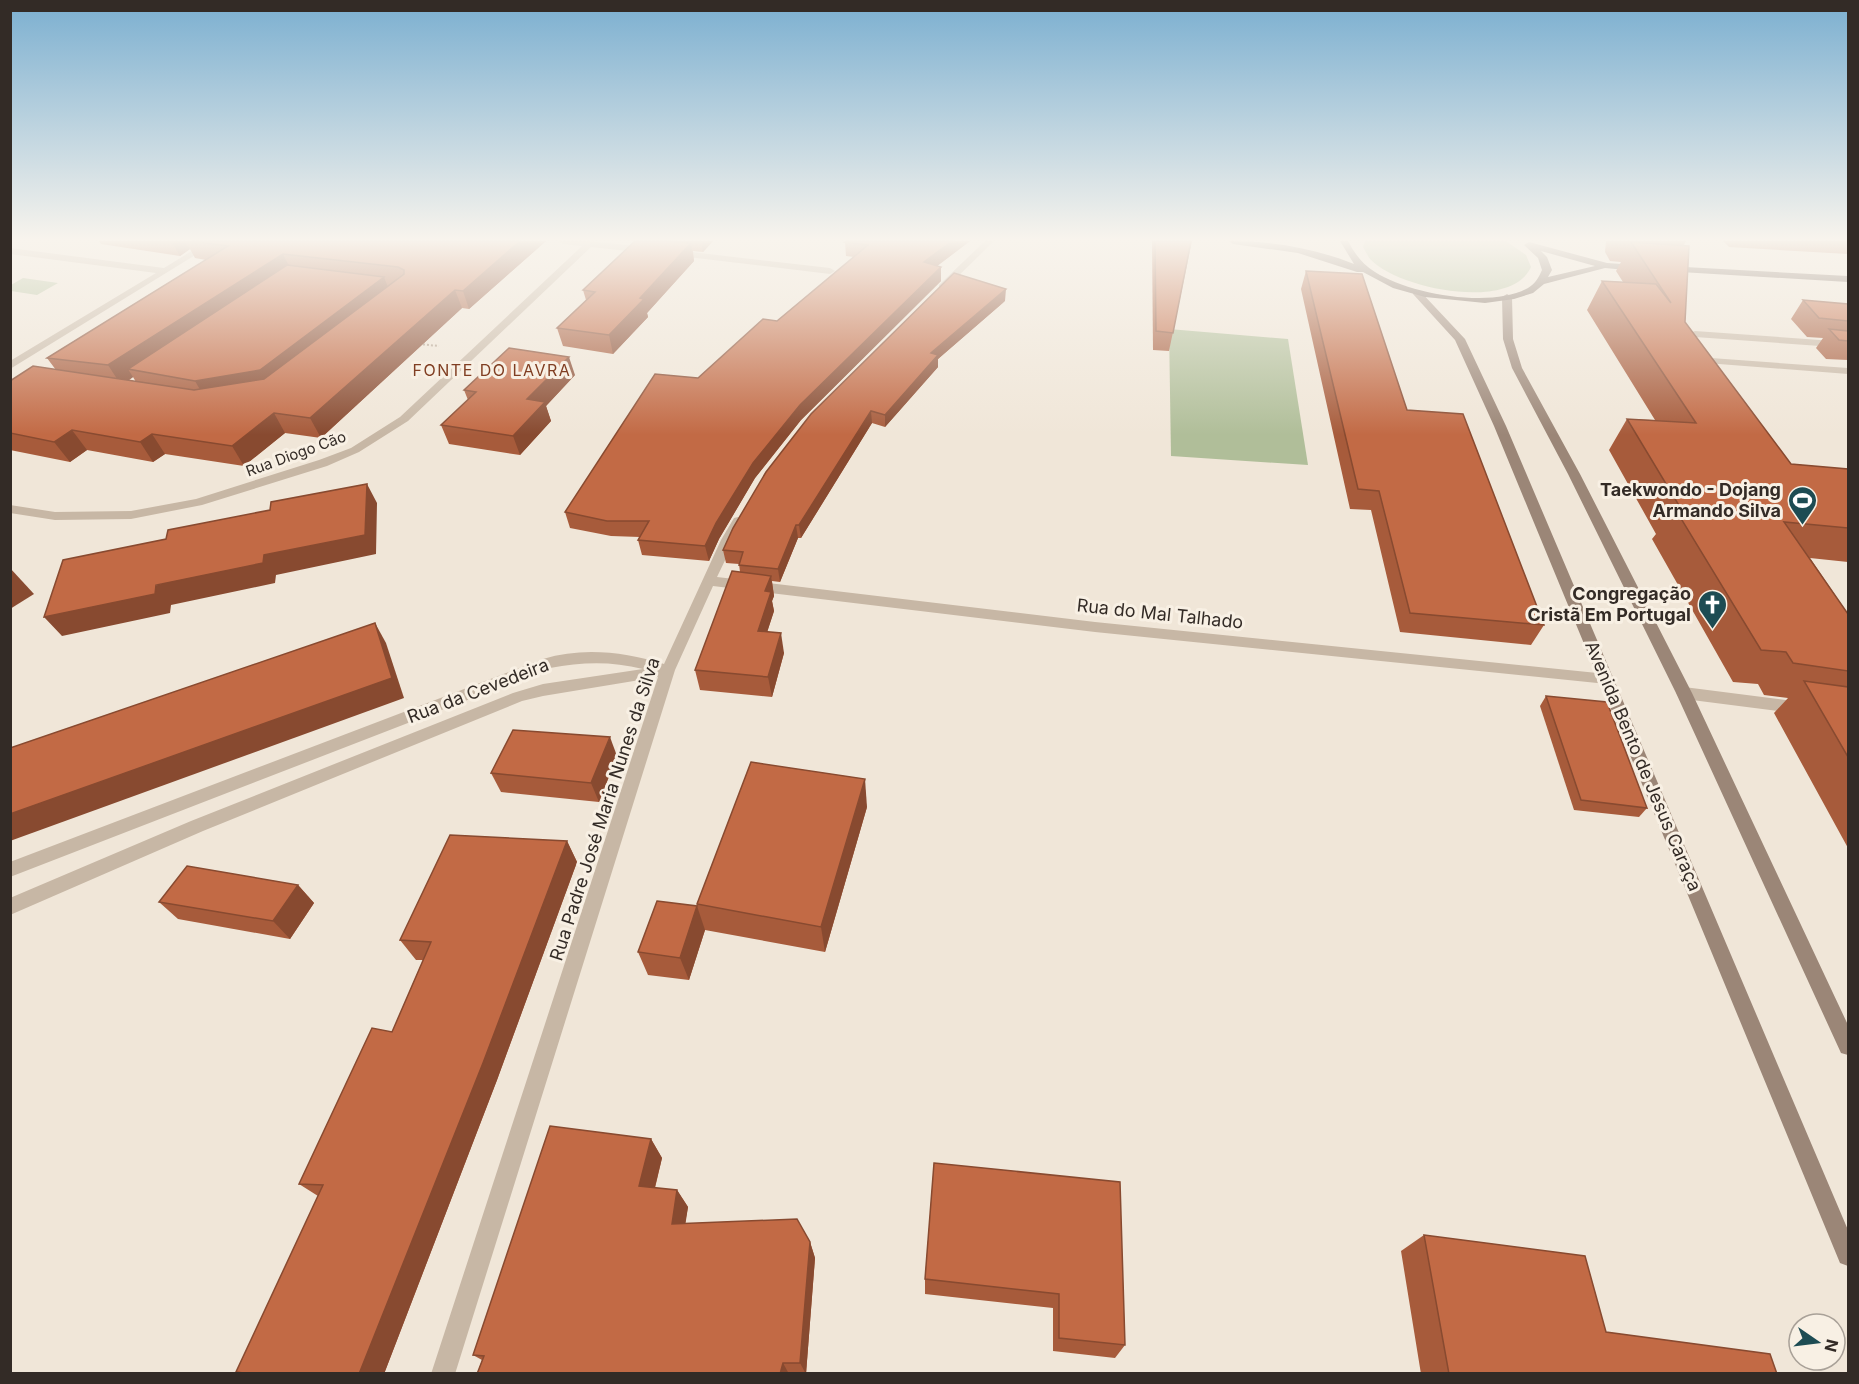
<svg xmlns="http://www.w3.org/2000/svg" width="1859" height="1384" font-family="Inter,sans-serif">
<rect width="100%" height="100%" fill="#f0e6d8"/>
<g fill="#b0be99">
<path d="M 1365,241 L 1506,241 L 1526,255 L 1531,267 C 1511,312 1398,289 1370,259 C 1367,255 1365,250 1363,247 Z"/>
<path d="M 23,278 L 58,283 L 37,295 L 11,291 L 11,285 Z"/>
<path d="M 1169,329 L 1288,339 L 1308,465 L 1171,456 Z"/>
</g>
<g fill="none" stroke-linecap="round" stroke-linejoin="round">
<path stroke="#b3a18f" stroke-width="2" stroke-dasharray="2 2" stroke-linecap="butt" d="M 419,344 L 439,346"/>
<g fill="#c7b7a5" fill-rule="evenodd">
<path d="M 208,241 L 218,241 L 10,369 L 10,361 L 156,273 L 10,254 L 10,248 L 164,268 Z"/>
<path d="M 559,241 L 586,241 L 647,247 L 652,250 L 647,253 L 591,247 L 408,421 L 359,452 L 327,466 L 202,505 L 131,519 L 55,520 L 10,513 L 10,505 L 55,512 L 131,511 L 196,499 L 319,460 L 351,448 L 400,417 L 582,246 L 563,244 Z"/>
<path d="M 985,241 L 994,241 L 945,289 L 939,289 L 939,285 Z"/>
<path d="M 674,250 L 830,268 L 835,271 L 830,274 L 671,255 L 669,253 Z"/>
<path d="M 1695,331 L 1848,342 L 1848,348 L 1695,337 L 1687,339 L 1697,354 L 1711,358 L 1848,368 L 1848,374 L 1706,363 L 1689,358 L 1676,338 Z"/>
<path d="M 738,517 L 744,521 L 717,577 L 1095,622 L 1607,674 L 1612,675 L 1614,679 L 1612,683 L 1607,684 L 1095,632 L 713,586 L 675,670 L 455,1374 L 431,1374 L 658,677 L 543,696 L 522,701 L 203,831 L 10,915 L 10,898 L 191,821 L 513,693 L 543,684 L 643,669 C 611,661 582,662 550,668 L 10,877 L 10,862 L 543,659 C 583,647 624,652 664,664 L 721,540 L 734,518 Z"/>
<path d="M 1684,687 L 1801,702 L 1806,704 L 1809,708 L 1806,712 L 1801,714 L 1684,699 L 1679,697 L 1676,693 L 1679,689 Z"/>
</g>
<g fill="#9b8677" fill-rule="evenodd">
<path d="M 1413,290 L 1419,290 L 1465,339 L 1506,426 L 1848,1230 L 1848,1266 L 1840,1263 L 1494,426 L 1455,340 L 1413,294 Z"/>
<path d="M 1507,294 L 1512,297 L 1513,339 L 1522,368 L 1580,474 L 1692,693 L 1848,1025 L 1848,1055 L 1841,1053 L 1676,693 L 1568,474 L 1512,368 L 1503,339 L 1502,297 Z"/>
</g>
<g fill="#756357" fill-rule="evenodd">
<path d="M 1229,241 C 1272,241 1314,248 1354,264 L 1340,241 L 1348,241 C 1355,254 1362,264 1375,272 C 1409,294 1492,309 1528,288 C 1535,284 1539,277 1542,270 L 1538,258 L 1524,245 L 1529,242 L 1607,263 L 1637,265 L 1642,268 L 1637,271 L 1605,268 L 1544,284 L 1533,293 L 1514,299 L 1485,303 L 1425,297 L 1393,288 L 1363,272 L 1357,272 L 1298,253 L 1233,244 ZM 1541,251 L 1595,266 L 1548,277 L 1552,270 L 1547,257 Z"/>
<path d="M 1667,266 L 1848,276 L 1848,282 L 1664,271 L 1662,269 Z"/>
</g>
</g>
<g fill="#a75b3b" fill-rule="evenodd">
<path d="M 99,241 L 546,241 L 469,309 L 462,308 L 321,438 L 285,433 L 244,466 L 165,454 L 153,462 L 87,450 L 70,462 L 10,450 L 10,381 L 56,370 L 47,358 L 206,260 L 195,258 L 190,249 L 180,256 L 101,244 ZM 133,377 L 136,382 L 128,381 Z"/>
<path d="M 635,241 L 713,241 L 703,252 L 693,251 L 694,261 L 647,313 L 648,317 L 613,354 L 563,346 L 557,328 L 586,300 L 583,290 Z"/>
<path d="M 970,241 L 937,266 L 941,281 L 801,420 L 755,478 L 719,539 L 709,561 L 642,555 L 638,540 L 640,537 L 611,536 L 570,528 L 565,512 L 698,378 L 777,321 L 854,257 L 846,256 L 845,242 Z"/>
<path d="M 1152,241 L 1192,241 L 1169,351 L 1153,350 Z"/>
<path d="M 1606,241 L 1686,241 L 1684,245 L 1685,322 L 1791,464 L 1848,469 L 1848,562 L 1810,558 L 1848,614 L 1848,848 L 1774,713 L 1788,698 L 1764,695 L 1758,684 L 1733,682 L 1652,539 L 1656,534 L 1609,450 L 1627,419 L 1655,420 L 1587,310 L 1602,281 L 1623,282 L 1616,271 L 1621,262 L 1610,261 L 1605,252 Z"/>
<path d="M 1723,241 L 1848,241 L 1848,254 L 1729,247 Z"/>
<path d="M 1306,271 L 1407,410 L 1544,625 L 1531,645 L 1400,632 L 1371,510 L 1350,509 L 1301,289 Z"/>
<path d="M 1803,300 L 1848,304 L 1848,360 L 1826,359 L 1816,348 L 1823,338 L 1807,337 L 1791,319 Z"/>
<path d="M 1005,301 L 938,359 L 938,367 L 885,427 L 872,423 L 801,538 L 798,538 L 780,582 L 772,581 L 774,596 L 772,601 L 774,611 L 767,632 L 784,653 L 772,697 L 700,690 L 695,670 L 740,572 L 739,564 L 726,563 L 723,550 L 766,472 Z"/>
<path d="M 575,375 L 546,406 L 551,421 L 520,455 L 449,444 L 441,425 L 468,400 L 464,390 Z"/>
<path d="M 1546,696 L 1647,808 L 1639,817 L 1574,810 L 1540,706 Z"/>
<path d="M 617,756 L 599,802 L 501,792 L 491,773 Z"/>
<path d="M 867,807 L 825,952 L 705,930 L 689,980 L 648,975 L 638,952 L 697,906 L 697,904 Z"/>
<path d="M 567,841 L 577,862 L 497,1080 L 384,1374 L 251,1374 L 318,1196 L 299,1184 L 392,1032 L 423,960 L 416,960 L 400,940 Z"/>
<path d="M 298,885 L 314,903 L 290,939 L 178,919 L 159,902 Z"/>
<path d="M 651,1139 L 662,1158 L 655,1188 L 677,1190 L 688,1207 L 685,1223 L 810,1242 L 815,1258 L 806,1374 L 477,1374 L 482,1360 L 473,1355 Z"/>
<path d="M 934,1163 L 1125,1345 L 1115,1358 L 1053,1351 L 1053,1308 L 925,1294 L 925,1279 Z"/>
<path d="M 1424,1235 L 1606,1332 L 1777,1374 L 1421,1374 L 1401,1251 Z"/>
</g>
<g fill="#884a30">
<path d="M 171,241 L 185,241 L 190,249 L 180,256 Z"/>
<path d="M 520,241 L 546,241 L 469,309 L 463,291 Z"/>
<path d="M 701,241 L 713,241 L 703,252 Z"/>
<path d="M 952,241 L 970,241 L 924,276 L 924,262 Z"/>
<path d="M 691,243 L 694,261 L 647,313 L 648,317 L 613,354 L 609,335 L 640,298 Z"/>
<path d="M 283,254 L 292,272 L 128,369 L 133,377 L 121,385 L 108,365 Z"/>
<path d="M 941,267 L 941,281 L 801,420 L 755,478 L 719,539 L 709,561 L 705,546 L 716,523 L 753,463 L 800,405 Z"/>
<path d="M 384,277 L 391,295 L 270,389 L 206,400 L 195,381 Z"/>
<path d="M 1006,289 L 1005,301 L 938,359 L 938,367 L 885,427 L 885,415 L 931,353 Z"/>
<path d="M 455,290 L 462,308 L 321,438 L 310,418 Z"/>
<path d="M 569,357 L 575,375 L 546,406 L 551,421 L 520,455 L 513,436 L 527,399 Z"/>
<path d="M 871,411 L 872,423 L 801,538 L 799,525 Z"/>
<path d="M 274,413 L 285,433 L 244,466 L 232,446 Z"/>
<path d="M 72,430 L 87,450 L 70,462 L 54,442 Z"/>
<path d="M 152,434 L 165,454 L 153,462 L 140,442 Z"/>
<path d="M 367,484 L 377,503 L 376,554 L 276,575 L 275,583 L 171,605 L 170,613 L 62,636 L 44,617 L 264,555 Z"/>
<path d="M 796,525 L 798,538 L 780,582 L 778,569 Z"/>
<path d="M 10,568 L 34,594 L 10,609 Z"/>
<path d="M 771,576 L 774,596 L 772,601 L 774,611 L 761,651 L 758,631 L 765,591 Z"/>
<path d="M 375,623 L 386,643 L 404,698 L 10,841 L 10,814 Z"/>
<path d="M 781,633 L 784,653 L 772,697 L 768,677 Z"/>
<path d="M 610,737 L 617,756 L 599,802 L 591,783 Z"/>
<path d="M 865,779 L 867,807 L 825,952 L 821,927 Z"/>
<path d="M 567,841 L 577,862 L 497,1080 L 384,1374 L 359,1374 Z"/>
<path d="M 298,885 L 314,903 L 290,939 L 273,921 Z"/>
<path d="M 697,906 L 705,930 L 689,980 L 680,958 Z"/>
<path d="M 651,1139 L 662,1158 L 651,1203 L 639,1186 Z"/>
<path d="M 677,1190 L 688,1207 L 683,1240 L 672,1224 Z"/>
<path d="M 810,1242 L 815,1258 L 806,1374 L 800,1363 Z"/>
<path d="M 783,1363 L 789,1374 L 780,1374 Z"/>
</g>
<g fill="#c26a45" stroke="#884a30" stroke-width="1.5">
<path d="M 191,241 L 520,241 L 463,291 L 455,290 L 310,418 L 274,413 L 232,446 L 152,434 L 140,442 L 72,430 L 54,442 L 10,433 L 10,381 L 33,366 L 194,390 L 264,379 L 404,274 L 404,270 L 398,267 L 283,254 L 108,365 L 47,358 L 228,246 Z"/>
<path d="M 635,241 L 668,241 L 691,243 L 640,298 L 644,299 L 609,335 L 557,328 L 595,292 L 583,290 Z"/>
<path d="M 847,241 L 952,241 L 924,262 L 941,267 L 800,405 L 753,463 L 716,523 L 705,546 L 638,540 L 649,521 L 607,521 L 565,512 L 655,374 L 698,378 L 763,319 L 777,321 L 868,245 L 845,242 Z"/>
<path d="M 1155,241 L 1191,241 L 1173,333 L 1156,331 Z"/>
<path d="M 1631,242 L 1689,246 L 1685,322 L 1791,464 L 1848,469 L 1848,528 L 1784,522 L 1848,614 L 1848,671 L 1793,663 L 1786,652 L 1761,650 L 1674,507 L 1680,507 L 1627,419 L 1696,423 L 1602,281 L 1656,284 L 1671,303 Z"/>
<path d="M 287,265 L 384,277 L 260,370 L 195,381 L 128,369 Z"/>
<path d="M 1306,271 L 1362,274 L 1407,410 L 1463,414 L 1544,625 L 1410,613 L 1379,491 L 1358,489 Z"/>
<path d="M 954,273 L 1006,289 L 931,353 L 938,355 L 885,415 L 871,411 L 799,525 L 796,525 L 778,569 L 739,565 L 743,552 L 723,550 L 733,528 L 766,472 L 811,414 Z"/>
<path d="M 1803,300 L 1848,304 L 1848,321 L 1819,318 Z"/>
<path d="M 1829,329 L 1848,331 L 1848,341 L 1839,340 Z"/>
<path d="M 509,348 L 569,357 L 527,399 L 545,402 L 513,436 L 441,425 L 476,392 L 464,390 Z"/>
<path d="M 367,484 L 365,535 L 264,555 L 263,563 L 156,585 L 155,594 L 44,617 L 63,560 L 166,539 L 168,530 L 270,510 L 271,502 Z"/>
<path d="M 732,571 L 771,576 L 765,591 L 771,592 L 758,631 L 781,633 L 768,677 L 695,670 Z"/>
<path d="M 375,623 L 392,678 L 10,814 L 10,748 Z"/>
<path d="M 1804,681 L 1848,687 L 1848,757 Z"/>
<path d="M 1546,696 L 1607,702 L 1647,808 L 1581,800 Z"/>
<path d="M 513,730 L 610,737 L 591,783 L 491,773 Z"/>
<path d="M 751,762 L 865,779 L 821,927 L 697,904 Z"/>
<path d="M 450,835 L 567,841 L 483,1063 L 359,1374 L 251,1374 L 236,1372 L 323,1185 L 299,1184 L 372,1028 L 392,1032 L 431,942 L 400,940 Z"/>
<path d="M 187,866 L 298,885 L 273,921 L 159,902 Z"/>
<path d="M 657,901 L 697,906 L 680,958 L 638,952 Z"/>
<path d="M 550,1126 L 651,1139 L 639,1186 L 677,1190 L 672,1224 L 797,1219 L 810,1242 L 800,1363 L 783,1363 L 780,1374 L 477,1374 L 484,1356 L 473,1355 Z"/>
<path d="M 934,1163 L 1120,1182 L 1125,1345 L 1059,1338 L 1059,1294 L 925,1279 Z"/>
<path d="M 1424,1235 L 1585,1256 L 1606,1332 L 1770,1354 L 1777,1374 L 1449,1374 Z"/>
</g>
<linearGradient id="sky" x2="0" y2="1"><stop stop-color="#7bafd0"/><stop offset="0.55" stop-color="#f8f4ed"/><stop offset="1" stop-color="#f8f4ed" stop-opacity="0"/></linearGradient>
<rect width="1859" height="435" fill="url(#sky)"/>
<defs>
<symbol id="stadium-pin" viewBox="-11 -11 22 30"><path d="M0 17L-7.5 6A9.5 9.5 0 1 1 7.5 6Z" fill="#1d4c53" stroke="#f8f0e4"/><path d="M0-5a6.5 5 0 1 0 0 10a6.5 5 0 1 0 0-10ZM-3.5-1.8h7v3.6h-7Z" fill="#fff"/></symbol>
<symbol id="church-pin" viewBox="-11 -11 22 30"><path d="M0 17L-7.5 6A9.5 9.5 0 1 1 7.5 6Z" fill="#1d4c53" stroke="#f8f0e4"/><path d="M-1.2-6h2.4v3.5h3.3v2.4h-3.3V6h-2.4V-.1h-3.3v-2.4h3.3Z" fill="#fff"/></symbol>
</defs>
<g fill-rule="evenodd">
<use href="#stadium-pin" x="1786" y="484" width="33" height="45"/>
<use href="#church-pin" x="1696" y="588" width="33" height="45"/>
</g>
<g text-anchor="middle" stroke-width="6" stroke-linejoin="round" paint-order="stroke">
<g font-size="15" fill="#332b26" stroke="#f8f0e4">
<text transform="translate(296 454) rotate(-20)" y="5">Rua Diogo Cão</text>
</g>
<g font-size="16" letter-spacing="1.5" fill="#803e22" stroke="#f8f0e4">
<text x="492" y="376">FONTE DO LAVRA</text>
</g>
<g font-size="18" font-weight="bold" fill="#332b26" stroke="#f8f0e4" text-anchor="end">
<text x="1781" y="496">Taekwondo - Dojang<tspan x="1781" dy="21">Armando Silva</tspan></text>
<text x="1691" y="600">Congregação<tspan x="1691" dy="21">Cristã Em Portugal</tspan></text>
</g>
<g font-size="18" fill="#332b26" stroke="#f8f0e4">
<text transform="translate(1160 614) rotate(6)" y="6">Rua do Mal Talhado</text>
<text transform="translate(478 691) rotate(-21)" y="6">Rua da Cevedeira</text>
<text transform="translate(1643 766) rotate(67)" y="6">Avenida Bento de Jesus Caraça</text>
<text transform="translate(605 809) rotate(-72)" y="6">Rua Padre José Maria Nunes da Silva</text>
</g>
</g>
<rect width="1859" height="1384" fill="none" stroke="#332b26" stroke-width="24"/>
<g transform="translate(1817 1342) rotate(104)"><circle r="28" fill="#f8f0e4" stroke="#a9a198" stroke-width="1.5"/>
<path d="M0-4.5L10 22L0 15L-10 22Z" fill="#1d4c53"/>
<text y="-9" font-size="16" font-weight="bold" text-anchor="middle" fill="#332b26">N</text>
</g>
</svg>
